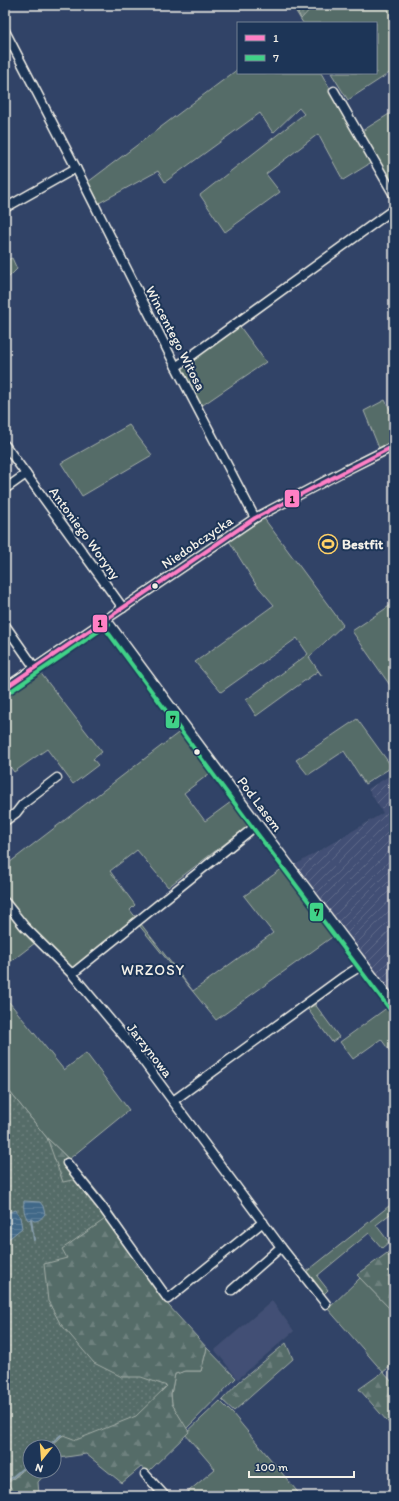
<svg xmlns="http://www.w3.org/2000/svg" width="399" height="1501" font-family="Itim,sans-serif">
<defs>
<pattern id="industrial-furrows" width="10" height="10" patternUnits="userSpaceOnUse"><rect width="10" height="10" fill="#435074"/><path d="M-1 1l2-2M0 10L10 0M9 11l2-2" fill="none" stroke="#5f6a88"/></pattern>
<pattern id="forest-firs" width="22" height="20" patternUnits="userSpaceOnUse"><rect width="22" height="20" fill="#556c68"/><path d="M5 1l3.5 6h-7zM16 11l3.5 6h-7z" fill="#6e817e"/></pattern>
<pattern id="park-dots" width="8" height="8" patternUnits="userSpaceOnUse"><rect width="8" height="8" fill="#556c68"/><path d="M2 2h.1M6 6h.1" fill="none" stroke="#6e817e" stroke-width="1.8" stroke-linecap="round"/></pattern>
<pattern id="water-rules" width="6" height="5" patternUnits="userSpaceOnUse"><rect width="6" height="5" fill="#416888"/><path d="M0 2.5h6" fill="none" stroke="#5d7e99"/></pattern>
</defs>
<rect width="100%" height="100%" fill="#314367"/>
<filter id="ink" filterUnits="userSpaceOnUse"><feTurbulence type="fractalNoise" baseFrequency=".025" numOctaves="2"/><feDisplacementMap in="SourceGraphic" scale="8" xChannelSelector="R" yChannelSelector="G"/><feConvolveMatrix kernelMatrix="1 2 1 2 8 2 1 2 1" color-interpolation-filters="sRGB"/></filter>
<g filter="url(#ink)">
<path fill="#435074" d="M 272,1301 L 294,1331 L 238,1379 L 215,1350 Z"/>
<path fill="url(#industrial-furrows)" d="M 394,773 L 394,998 L 295,865 L 383,813 L 368,789 Z"/>
<g fill="#556c68" stroke="#a4aea8">
<path d="M 292,5 L 295,5 L 301,18 L 314,5 L 394,5 L 394,70 L 348,100 L 331,73 L 376,73 L 376,23 L 303,23 Z"/>
<path d="M 238,69 L 238,73 L 321,73 L 332,92 L 362,131 L 394,111 L 394,184 L 390,187 L 374,161 L 343,180 L 318,134 L 266,174 L 280,192 L 225,232 L 200,195 L 304,114 L 299,108 L 273,133 L 260,113 L 165,182 L 158,171 L 99,203 L 88,182 Z"/>
<path d="M 238,324 L 266,362 L 194,411 L 175,375 L 179,369 Z"/>
<path d="M 385,400 L 394,417 L 394,440 L 379,448 L 364,411 Z"/>
<path d="M 129,425 L 152,455 L 82,496 L 61,463 Z"/>
<path d="M 263,517 L 343,625 L 309,657 L 322,676 L 318,671 L 256,716 L 246,700 L 308,654 L 297,638 L 221,692 L 195,662 L 274,605 L 255,583 L 228,539 Z"/>
<path d="M 394,603 L 394,691 L 352,631 Z"/>
<path d="M 39,671 L 102,752 L 93,759 L 98,765 L 73,784 L 47,749 L 14,772 L 5,760 L 5,694 Z"/>
<path d="M 357,719 L 392,767 L 365,784 L 344,751 L 308,775 L 296,760 Z"/>
<path d="M 182,730 L 214,770 L 184,793 L 205,821 L 235,799 L 252,823 L 168,887 L 137,850 L 110,871 L 135,905 L 130,910 L 193,991 L 273,933 L 244,896 L 283,868 L 285,868 L 335,935 L 216,1020 L 138,924 L 72,979 L 35,943 L 5,966 L 5,866 Z"/>
<path d="M 5,997 L 64,1070 L 86,1053 L 129,1110 L 69,1159 L 47,1138 L 5,1086 Z"/>
<path d="M 388,1007 L 394,1015 L 394,1057 L 381,1039 L 353,1059 L 340,1042 Z"/>
<path d="M 394,1202 L 394,1211 L 376,1225 L 389,1242 L 382,1248 L 369,1233 L 317,1276 L 328,1290 L 323,1295 L 305,1273 Z"/>
<path d="M 360,1278 L 394,1313 L 394,1364 L 383,1372 L 328,1309 Z"/>
<path d="M 207,1348 L 236,1378 L 186,1429 L 172,1404 L 171,1394 L 175,1374 L 186,1371 L 201,1371 Z"/>
<path d="M 220,1401 L 233,1414 L 301,1496 L 183,1496 L 215,1469 L 185,1434 Z"/>
</g>
<g fill="url(#forest-firs)" stroke="#a4aea8">
<path d="M 295,5 L 314,5 L 301,19 Z"/>
<path d="M 12,258 L 17,269 L 5,281 L 5,261 Z"/>
<path d="M 314,1003 L 339,1037 L 332,1042 L 307,1008 Z"/>
<path d="M 47,1138 C 78,1167 105,1198 127,1234 L 115,1231 L 139,1260 L 169,1306 L 207,1348 L 201,1371 L 186,1371 L 175,1374 L 171,1394 L 172,1404 L 189,1432 L 148,1472 L 141,1467 L 122,1483 L 86,1454 L 60,1458 L 54,1464 L 54,1447 L 50,1447 L 63,1435 L 5,1178 Z"/>
<path d="M 394,1248 L 394,1313 L 357,1275 Z"/>
<path d="M 286,1343 L 293,1359 L 234,1411 L 222,1400 L 239,1382 Z"/>
<path d="M 383,1372 L 394,1384 L 394,1429 L 359,1389 Z"/>
<path d="M 5,1451 L 12,1480 L 30,1464 L 30,1471 L 48,1471 L 38,1482 L 39,1494 L 40,1496 L 6,1496 Z"/>
</g>
<path fill="url(#park-dots)" stroke="#a4aea8" d="M 5,1086 L 47,1138 L 63,1182 L 82,1178 L 111,1215 L 62,1249 L 67,1258 L 44,1264 L 48,1301 L 60,1323 L 94,1363 L 122,1377 L 141,1377 L 167,1386 L 136,1416 L 76,1440 L 63,1435 L 50,1447 L 30,1447 L 30,1464 L 8,1483 L 16,1496 L 5,1496 Z"/>
<g fill="url(#water-rules)" stroke="#899fae">
<path d="M 24,1201 L 40,1202 L 43,1206 L 45,1214 C 41,1219 39,1221 34,1221 L 31,1219 L 28,1220 C 24,1214 23,1208 24,1201 Z"/>
<path d="M 16,1210 L 20,1217 L 22,1228 L 5,1242 L 5,1213 Z"/>
</g>
<g fill="none" stroke-linecap="round" stroke-linejoin="round">
<g stroke="#899fae" stroke-width="2">
<path d="M 31,1219 L 34,1240"/>
<path d="M 47,1447 L 61,1435"/>
<path d="M 9,1480 L 30,1462"/>
</g>
<defs>
<g id="minor">
<path d="M 5,31 L 76,168 L 176,367 L 255,518"/>
<path d="M 334,91 L 394,195"/>
<path d="M 5,208 L 76,168"/>
<path d="M 176,367 L 394,209"/>
<path d="M 5,445 L 123,608"/>
<path d="M 5,489 L 26,474"/>
<path d="M 106,619 L 258,824 L 394,1004"/>
<path d="M 5,625 L 35,668"/>
<path d="M 5,688 L 255,518 L 344,471 L 394,446"/>
<path d="M 5,821 L 16,813 L 23,804 L 57,778"/>
<path d="M 5,902 L 24,926 L 72,974 L 132,1046 L 281,1247 L 326,1304"/>
<path d="M 72,974 L 258,824"/>
<path d="M 173,1101 L 343,977 L 364,964"/>
<path d="M 67,1163 L 103,1208 L 168,1299 L 263,1222"/>
<path d="M 232,1290 L 281,1247"/>
<path d="M 145,1474 L 165,1496"/>
</g>
</defs>
<use href="#minor" stroke="#f4f1e8" stroke-width="11"/>
<use href="#minor" stroke="#1d3557" stroke-width="8"/>
<defs>
<path id="bus-1" d="M 5,688 L 255,518 L 394,446"/>
<g id="bus-2">
<path d="M 101,623 L 253,828 L 389,1008"/>
<path d="M 8,693 L 109,624"/>
</g>
</defs>
<use href="#bus-1" stroke="#1d3557" stroke-width="7"/>
<use href="#bus-2" stroke="#1d3557" stroke-width="7"/>
<use href="#bus-1" stroke="#ff80c5" stroke-width="4"/>
<use href="#bus-2" stroke="#40d288" stroke-width="4"/>
</g>
</g>
<defs>
<symbol id="stadium-ring" viewBox="-11 -11 22 22"><circle r="9.5" fill="#1d3557" stroke="#ffd166" stroke-width="1.5"/><path d="M0-5a6.5 5 0 1 0 0 10a6.5 5 0 1 0 0-10ZM-3.5-1.8h7v3.6h-7Z" fill="#ffd166"/></symbol>
</defs>
<g fill-rule="evenodd">
<use href="#stadium-ring" x="317" y="533" width="22" height="22"/>
</g>
<g fill="#f4f1e8" stroke="#1d3557" stroke-width="1.5">
<circle cx="155" cy="586" r="3.5"/>
<circle cx="197" cy="752" r="3.5"/>
</g>
<g text-anchor="middle" stroke-width="4" stroke-linejoin="round" paint-order="stroke">
<g font-size="14" fill="#f4f1e8" stroke="#1d3557">
<text transform="translate(176 338) rotate(63)" y="5">Wincentego Witosa</text>
<text transform="translate(85 533) rotate(54)" y="5">Antoniego Woryny</text>
<text transform="translate(197 542) rotate(-34)" y="5">Niedobczycka</text>
<text transform="translate(260 804) rotate(53)" y="5">Pod Lasem</text>
<text transform="translate(150 1050) rotate(52)" y="5">Jarzynowa</text>
</g>
<g font-size="14" font-weight="bold" fill="#f4f1e8" stroke="#1d3557" text-anchor="start">
<text x="342" y="549">Bestfit</text>
</g>
<g font-size="15" letter-spacing="1" fill="#f4f1e8" stroke="#1d3557">
<text x="153" y="975">WRZOSY</text>
</g>
</g>
<g stroke="#1d3557" stroke-width="1.5">
<rect x="284" y="489" width="16" height="19" rx="4" fill="#ff80c5"/>
<rect x="92" y="614" width="16" height="19" rx="4" fill="#ff80c5"/>
<rect x="165" y="710" width="15" height="19" rx="4" fill="#40d288"/>
<rect x="309" y="902" width="15" height="20" rx="4" fill="#40d288"/>
</g>
<g font-size="11" text-anchor="middle" font-weight="bold" fill="#111">
<text x="292" y="503">1</text>
<text x="100" y="627">1</text>
<text x="173" y="723">7</text>
<text x="317" y="916">7</text>
</g>
<rect width="399" height="1501" fill="none" stroke="#1d3557" stroke-width="20"/>
<rect x="10" y="10" width="379" height="1481" fill="none" stroke="#f4f1e8" stroke-width="1.5" filter="url(#ink)"/>
<rect x="237" y="22" width="140" height="52" fill="#1d3557" stroke="#738091"/>
<rect x="245" y="35" width="20" height="6" fill="#ff80c5" stroke="#738091"/>
<text x="273" y="42" font-size="12" fill="#f4f1e8">1</text>
<rect x="245" y="55" width="20" height="6" fill="#40d288" stroke="#738091"/>
<text x="273" y="62" font-size="12" fill="#f4f1e8">7</text>
<g transform="translate(42 1459) rotate(197)"><circle r="19" fill="#1d3557" stroke="#738091"/>
<path d="M0-3L7 15L0 10L-7 15Z" fill="#ffd166"/>
<text y="-6" font-size="11" font-weight="bold" text-anchor="middle" fill="#f4f1e8">N</text>
</g>
<path d="M249 1471v6h105v-6" fill="none" stroke="#f4f1e8" stroke-width="2"/>
<text x="255" y="1471" font-size="12" fill="#f4f1e8" stroke="#1d3557" stroke-width="3" paint-order="stroke">100 m</text>
</svg>
